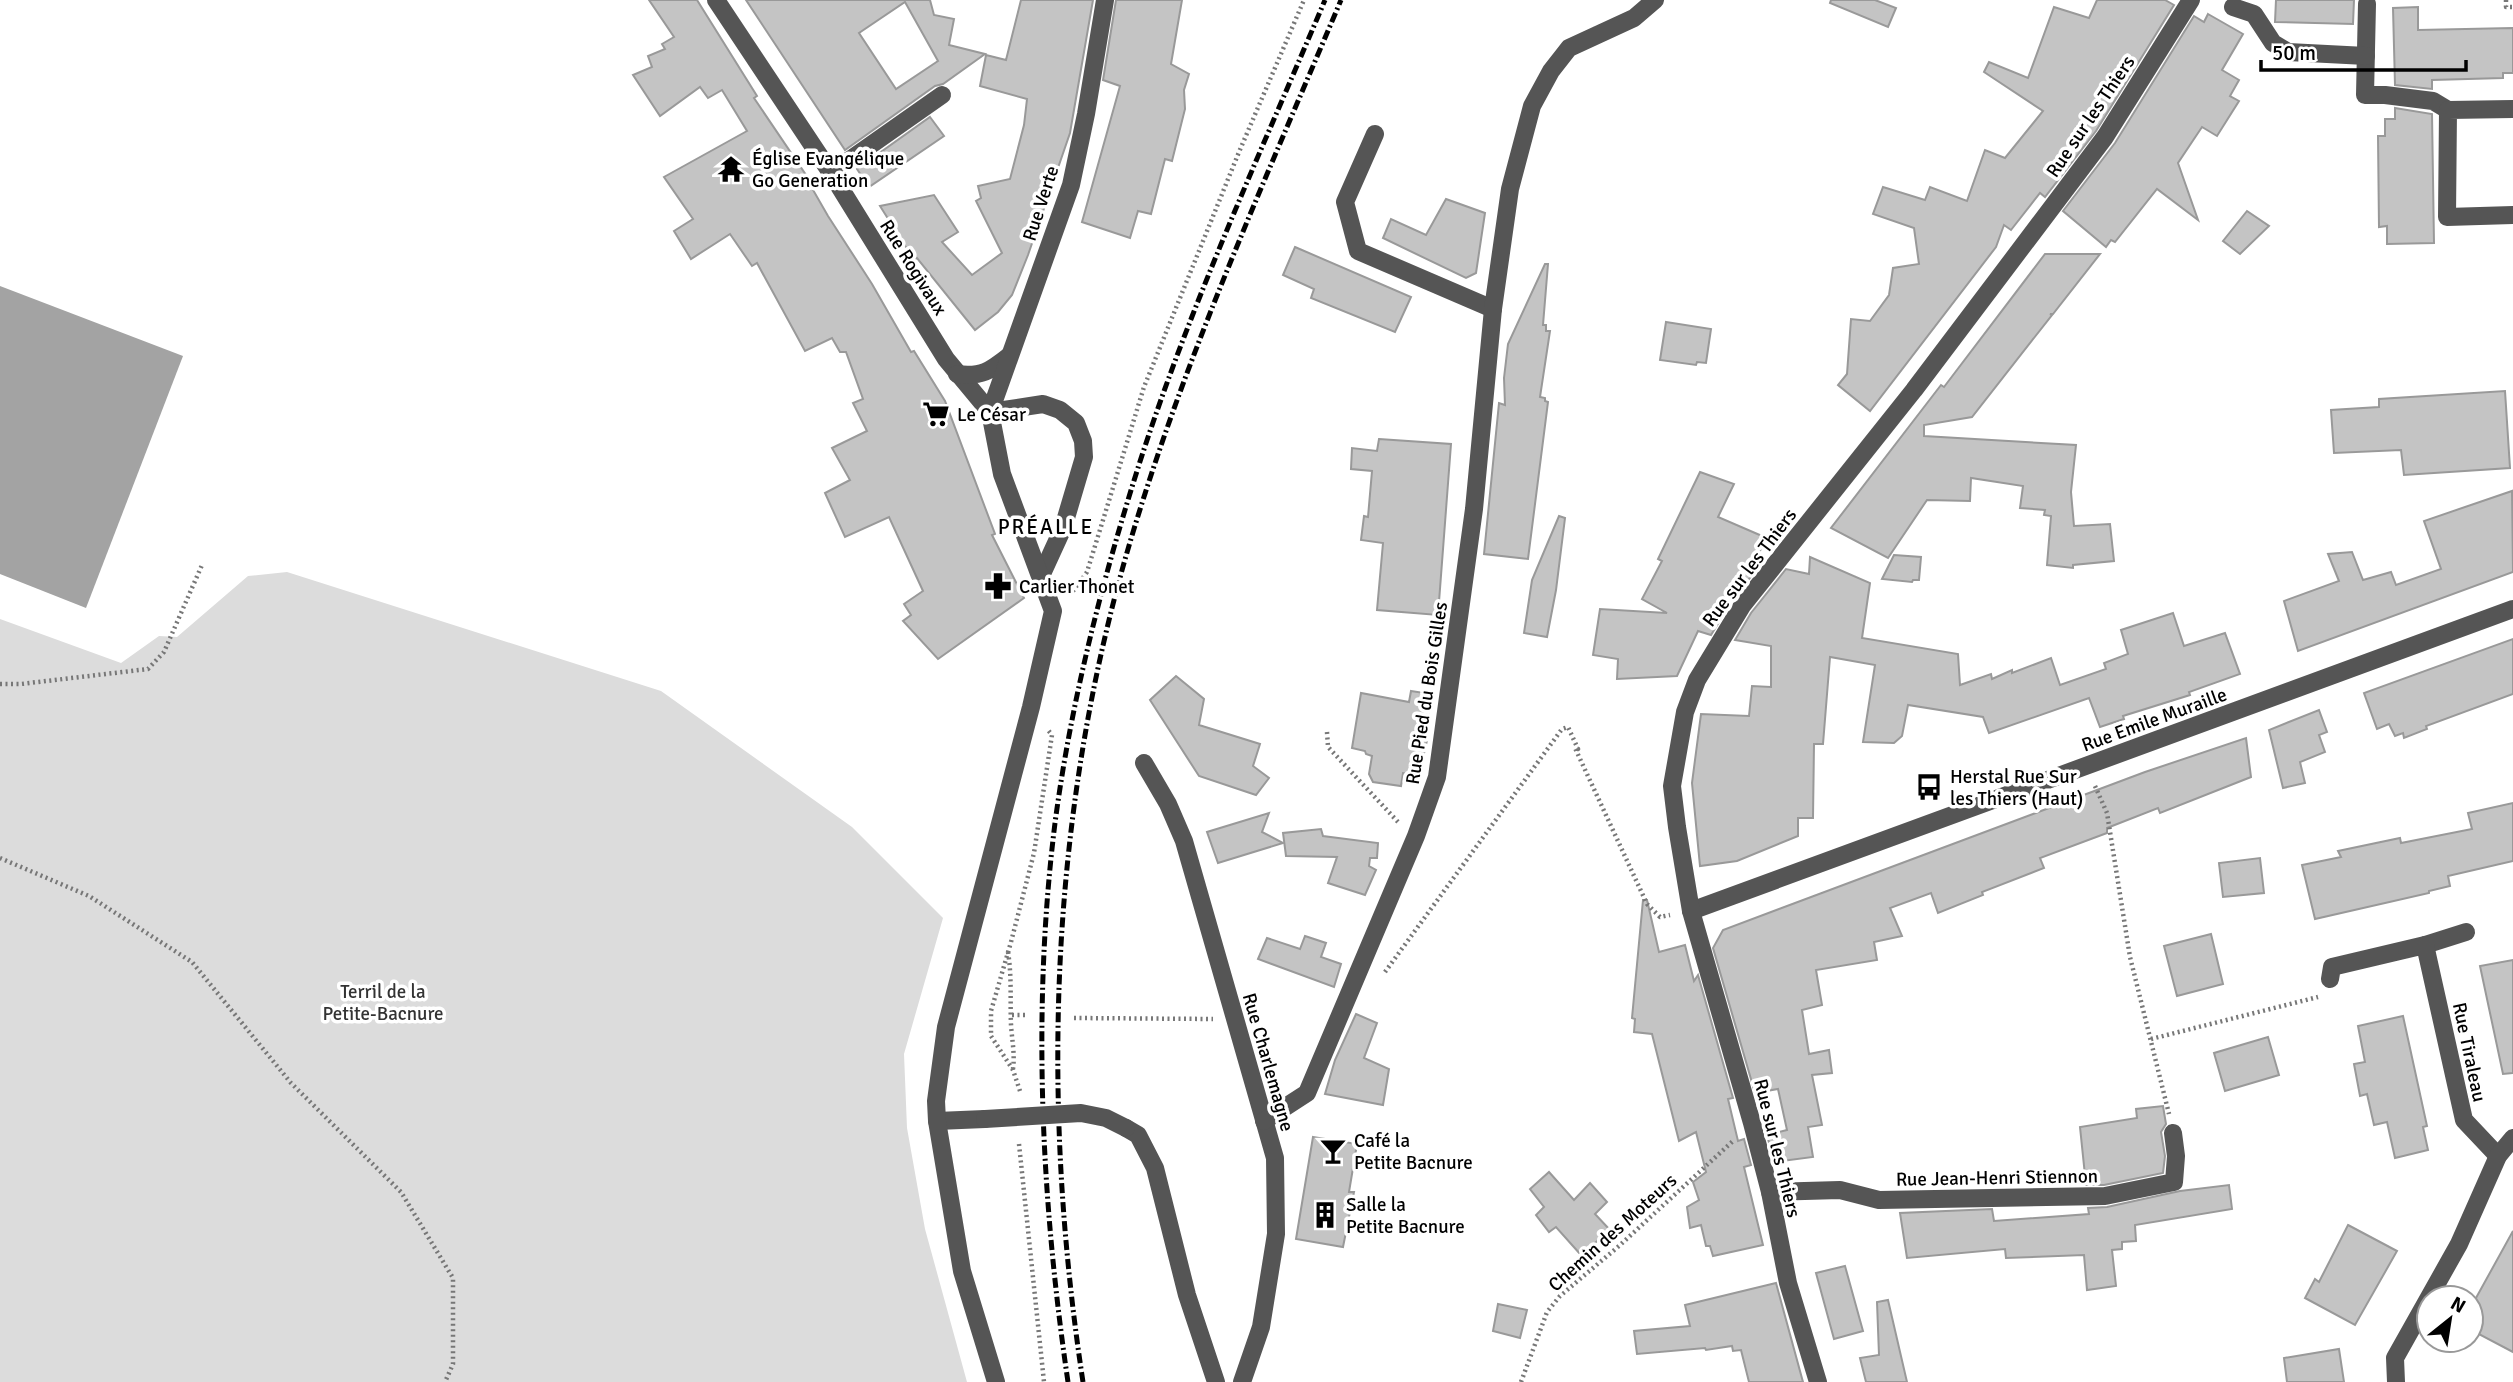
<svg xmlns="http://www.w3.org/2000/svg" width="2513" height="1382" font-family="Signika,sans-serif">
<rect width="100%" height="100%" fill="#fff"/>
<path fill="#dcdcdc" d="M 287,572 L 661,691 L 852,827 L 943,918 L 904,1054 L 907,1128 L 925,1229 L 967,1382 L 0,1382 L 0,619 L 121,663 L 159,636 L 177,637 L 248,576 Z"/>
<path fill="#a3a3a3" d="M 0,286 L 183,356 L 86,608 L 0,574 Z"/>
<g fill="#c4c4c4" stroke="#999" stroke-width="2" fill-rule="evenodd">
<path d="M 649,0 L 697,0 L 757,96 L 754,98 L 806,175 L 805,176 L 828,216 L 872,284 L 911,352 L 914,351 L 945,401 L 995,534 L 992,535 L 1024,598 L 938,659 L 903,621 L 911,615 L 904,604 L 923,591 L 889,517 L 845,537 L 825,493 L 850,480 L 832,448 L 867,431 L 853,403 L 863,399 L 846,352 L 840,352 L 832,338 L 805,351 L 757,263 L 752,266 L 730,234 L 691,259 L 674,231 L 693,219 L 664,177 L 747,131 L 722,90 L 708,98 L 700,87 L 660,116 L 633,75 L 652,67 L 648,56 L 665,49 L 662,44 L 674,37 Z"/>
<path d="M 746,0 L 930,0 L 934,15 L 954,19 L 949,45 L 985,54 L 943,84 L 935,86 L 845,150 ZM 905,2 L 938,61 L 896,89 L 859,33 Z"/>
<path d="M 1021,0 L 1093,0 L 1070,133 L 1028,255 L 1012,295 L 998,312 L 975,330 L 917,258 L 914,260 L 880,206 L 934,195 L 958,232 L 942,242 L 972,275 L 1002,253 L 976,201 L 981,198 L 978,186 L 1010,179 L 1024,125 L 1027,99 L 980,86 L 986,55 L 1006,60 Z"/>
<path d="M 1116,0 L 1182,0 L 1171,64 L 1189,74 L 1184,90 L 1185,109 L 1172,161 L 1165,159 L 1151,214 L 1138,211 L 1130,238 L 1082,222 L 1120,86 L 1103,80 Z"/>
<path d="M 1831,0 L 1875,0 L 1896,8 L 1888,27 L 1830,3 Z"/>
<path d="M 2097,0 L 2165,0 L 2174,5 L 2096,131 L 2045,197 L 2040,193 L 2011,230 L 2004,225 L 1996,247 L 1870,411 L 1838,385 L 1847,374 L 1851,319 L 1870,321 L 1889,295 L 1893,268 L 1919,264 L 1914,228 L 1873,214 L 1883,187 L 1925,200 L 1930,187 L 1967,201 L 1985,150 L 2005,158 L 2043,111 L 1984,72 L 1989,62 L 2028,78 L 2054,7 L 2089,18 Z"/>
<path d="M 2276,0 L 2354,0 L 2353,24 L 2275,22 Z"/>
<path d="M 2418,7 L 2418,30 L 2513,28 L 2513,73 L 2503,73 L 2503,78 L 2432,80 L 2432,89 L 2395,85 L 2393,8 Z"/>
<path d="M 2208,14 L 2243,34 L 2222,70 L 2239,80 L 2230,96 L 2239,101 L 2217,136 L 2202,127 L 2178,163 L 2198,220 L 2157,189 L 2115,242 L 2111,240 L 2106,247 L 2063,211 L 2115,143 L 2194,16 L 2204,22 Z"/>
<path d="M 2395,108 L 2432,114 L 2434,243 L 2387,244 L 2387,226 L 2379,227 L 2378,136 L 2385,136 L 2385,119 L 2395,119 Z"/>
<path d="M 930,117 L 944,136 L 869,187 L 857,169 Z"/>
<path d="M 1446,199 L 1485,213 L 1476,273 L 1466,278 L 1383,238 L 1391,219 L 1426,235 Z"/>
<path d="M 2247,211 L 2269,226 L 2240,254 L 2223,241 Z"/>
<path d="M 1295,247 L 1411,297 L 1395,332 L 1311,298 L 1314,289 L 1283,275 Z"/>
<path d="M 2045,254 L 2100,254 L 2053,314 L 2050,314 L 2052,315 L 1972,417 L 1924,425 L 1924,436 L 2076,445 L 2071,492 L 2074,526 L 2110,524 L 2114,561 L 2073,565 L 2073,568 L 2047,565 L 2051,516 L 2044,515 L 2045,510 L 2020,508 L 2023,486 L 1971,478 L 1970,501 L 1927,500 L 1888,558 L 1831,528 L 1941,385 L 1944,387 Z"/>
<path d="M 1545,264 L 1548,264 L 1543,325 L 1546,325 L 1546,331 L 1550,331 L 1540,397 L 1545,398 L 1545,401 L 1548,402 L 1528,559 L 1484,554 L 1499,403 L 1505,405 L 1504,378 L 1508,344 Z"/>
<path d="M 1666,322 L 1711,329 L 1706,363 L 1697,362 L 1696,365 L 1660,360 Z"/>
<path d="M 2505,391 L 2510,468 L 2404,475 L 2401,450 L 2334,453 L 2331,410 L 2379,407 L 2379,399 Z"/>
<path d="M 1379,439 L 1451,444 L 1438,615 L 1377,610 L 1383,543 L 1361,540 L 1364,516 L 1368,517 L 1372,471 L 1351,469 L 1352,448 L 1377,451 Z"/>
<path d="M 1700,472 L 1734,484 L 1718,517 L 1769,539 L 1752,561 L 1761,564 L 1733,599 L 1711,635 L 1698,631 L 1677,676 L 1617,679 L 1618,659 L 1593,655 L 1600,609 L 1667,613 L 1642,599 L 1662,561 L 1658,559 Z"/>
<path d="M 2512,491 L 2513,572 L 2298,651 L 2284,601 L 2339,581 L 2328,554 L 2352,552 L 2363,580 L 2391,572 L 2396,585 L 2441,569 L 2424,521 Z"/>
<path d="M 1559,516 L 1565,518 L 1556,590 L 1547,637 L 1524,633 L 1532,580 Z"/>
<path d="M 1894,555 L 1921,557 L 1919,580 L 1913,580 L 1912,582 L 1882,579 Z"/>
<path d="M 1810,557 L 1870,583 L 1862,638 L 1958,654 L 1960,685 L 1991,674 L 1992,679 L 2012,670 L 2012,673 L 2051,658 L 2060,685 L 2106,669 L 2104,663 L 2128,654 L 2121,630 L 2173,613 L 2184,646 L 2225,633 L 2240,674 L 2189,692 L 2190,695 L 2123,716 L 2124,719 L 2100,727 L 2089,698 L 1989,733 L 1983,717 L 1908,705 L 1902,736 L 1894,743 L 1863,742 L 1875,665 L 1830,657 L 1823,744 L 1814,744 L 1813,818 L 1798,818 L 1798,836 L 1737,861 L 1700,866 L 1692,783 L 1701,714 L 1749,716 L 1752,686 L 1771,687 L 1771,646 L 1735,640 L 1751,613 L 1786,569 L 1809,574 Z"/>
<path d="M 2513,639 L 2513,694 L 2426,726 L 2427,729 L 2404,738 L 2403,733 L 2395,736 L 2389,724 L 2377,729 L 2364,693 Z"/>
<path d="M 1176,676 L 1204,699 L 1199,725 L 1260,744 L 1253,766 L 1269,778 L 1256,795 L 1199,776 L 1150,700 Z"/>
<path d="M 1411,691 L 1431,694 L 1426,735 L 1428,736 L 1419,775 L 1403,773 L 1401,786 L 1373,782 L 1369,774 L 1372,756 L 1366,754 L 1365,751 L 1352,748 L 1361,693 L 1409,702 Z"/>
<path d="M 2319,710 L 2327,732 L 2319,735 L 2325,752 L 2300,762 L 2305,783 L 2283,788 L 2269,730 Z"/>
<path d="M 2246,738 L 2251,777 L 2160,813 L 2158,808 L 2107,828 L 2107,833 L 2040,858 L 2044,868 L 1982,892 L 1983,895 L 1938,913 L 1931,893 L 1890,908 L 1902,936 L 1874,942 L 1877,960 L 1816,970 L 1822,1005 L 1802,1010 L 1809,1054 L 1829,1050 L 1832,1073 L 1812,1075 L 1822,1125 L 1808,1127 L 1813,1157 L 1774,1162 L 1767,1135 L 1787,1130 L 1778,1089 L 1755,1093 L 1713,948 L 1723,930 L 2145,772 Z"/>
<path d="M 2513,803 L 2513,861 L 2448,876 L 2450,886 L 2429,891 L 2429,893 L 2315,919 L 2302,865 L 2341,857 L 2338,851 L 2400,838 L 2401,843 L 2472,829 L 2468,813 Z"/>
<path d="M 1269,813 L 1262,832 L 1283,843 L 1218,863 L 1207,832 Z"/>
<path d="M 1321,829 L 1323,836 L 1378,843 L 1377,858 L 1370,858 L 1369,866 L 1376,870 L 1365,895 L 1328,883 L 1337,857 L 1286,856 L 1283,833 Z"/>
<path d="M 2260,858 L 2264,893 L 2223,897 L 2219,863 Z"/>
<path d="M 1643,900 L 1647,900 L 1659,952 L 1685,945 L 1694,981 L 1698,975 L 1733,1098 L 1728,1099 L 1738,1141 L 1744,1139 L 1751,1165 L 1744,1167 L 1763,1245 L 1713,1256 L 1710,1246 L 1706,1246 L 1701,1225 L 1690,1228 L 1687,1207 L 1699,1200 L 1693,1182 L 1706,1172 L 1696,1132 L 1679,1141 L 1652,1034 L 1634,1032 L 1635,1019 L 1632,1018 Z"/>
<path d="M 2211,934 L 2223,984 L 2177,996 L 2164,946 Z"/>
<path d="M 1305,936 L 1326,943 L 1321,957 L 1341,964 L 1334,987 L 1258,959 L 1267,938 L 1300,949 Z"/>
<path d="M 2513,960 L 2513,1073 L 2503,1074 L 2480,966 Z"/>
<path d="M 1356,1014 L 1377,1023 L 1364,1058 L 1389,1069 L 1383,1105 L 1325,1094 L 1335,1060 Z"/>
<path d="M 2403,1016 L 2427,1126 L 2423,1127 L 2428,1150 L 2395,1158 L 2387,1122 L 2374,1125 L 2367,1094 L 2360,1096 L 2354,1064 L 2365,1062 L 2358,1026 Z"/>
<path d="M 2268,1037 L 2279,1075 L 2225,1091 L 2214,1053 Z"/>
<path d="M 2163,1106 L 2166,1124 L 2161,1132 L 2165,1156 L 2163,1173 L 2104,1185 L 2086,1185 L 2080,1127 L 2137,1118 L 2136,1109 Z"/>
<path d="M 1313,1137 L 1357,1144 L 1349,1192 L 1354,1192 L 1343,1247 L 1296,1239 Z"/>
<path d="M 1549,1172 L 1574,1200 L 1590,1183 L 1607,1202 L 1595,1214 L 1610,1230 L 1581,1255 L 1556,1227 L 1549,1232 L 1536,1215 L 1544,1207 L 1530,1189 Z"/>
<path d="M 2229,1185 L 2232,1209 L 2135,1225 L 2136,1241 L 2122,1242 L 2122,1249 L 2112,1250 L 2116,1286 L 2087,1290 L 2084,1255 L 2006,1258 L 2005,1249 L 1907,1258 L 1900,1213 L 1992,1209 L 1994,1221 L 2089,1214 L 2088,1208 L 2107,1207 L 2180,1191 Z"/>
<path d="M 2348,1225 L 2397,1251 L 2355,1325 L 2305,1298 L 2315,1279 L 2319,1282 Z"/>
<path d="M 2513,1231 L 2513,1352 L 2471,1330 L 2471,1307 Z"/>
<path d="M 1845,1266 L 1863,1331 L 1834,1339 L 1816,1273 Z"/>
<path d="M 1776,1283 L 1803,1382 L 1749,1382 L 1741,1350 L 1733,1351 L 1732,1346 L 1706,1350 L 1705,1348 L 1637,1354 L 1634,1331 L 1690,1326 L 1685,1305 Z"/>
<path d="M 1888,1300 L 1907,1382 L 1866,1382 L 1860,1358 L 1879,1355 L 1877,1302 Z"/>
<path d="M 1498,1304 L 1527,1310 L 1520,1338 L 1493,1331 Z"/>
<path d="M 2339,1349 L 2344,1382 L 2287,1382 L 2284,1358 Z"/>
</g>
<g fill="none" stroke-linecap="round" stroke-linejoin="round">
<g stroke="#777" stroke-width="4.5" stroke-dasharray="2 3.5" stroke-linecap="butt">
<path d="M 2506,0 L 2506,7 L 2513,7"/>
<path d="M 1067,592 L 1074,590 L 1087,572 L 1144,387 L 1239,152 L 1304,0"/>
<path d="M 0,684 L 21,684 L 148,669 L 164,652 L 202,565"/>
<path d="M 1327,732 L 1328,747 L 1399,823"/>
<path d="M 2095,786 L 2107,813 L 2130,957 L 2169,1114"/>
<path d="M 0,858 L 89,896 L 192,962 L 291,1083 L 401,1192 L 453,1278 L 453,1364 L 445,1382"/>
<path d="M 1008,952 C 1012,977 1010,1001 1011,1025 C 1012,1040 1015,1054 1013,1069"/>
<path d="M 1385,972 L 1562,729 L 1568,727 L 1578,749 L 1575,748 L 1647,904 L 1660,917 L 1670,915"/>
<path d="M 1012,1015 L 1027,1015"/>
<path d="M 1074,1018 L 1213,1019"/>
<path d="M 2151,1039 L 2318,997"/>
<path d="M 1020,1091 L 1013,1070 L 991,1036 L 991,1011 L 1011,942 L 1034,853 L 1052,735 L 1048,730"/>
<path d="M 1019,1144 L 1044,1382"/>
<path d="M 1521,1382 L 1547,1312 L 1560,1296 L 1619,1246 L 1733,1141"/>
</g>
<g stroke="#555" stroke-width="18">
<path d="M 716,0 L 831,173 L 946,359 L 990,412"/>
<path d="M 2367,4 L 2365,95 L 2385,95 L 2433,101 L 2448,110"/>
<path d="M 2233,7 L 2254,14 L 2273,43 L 2288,52 L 2366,56"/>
<path d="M 2513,109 L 2448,110 L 2447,217 L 2513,215"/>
<path d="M 1375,134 L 1345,202 L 1358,251 L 1493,309"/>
<path d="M 831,173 L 942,95"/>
<path d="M 957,374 C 982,377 990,371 1009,356"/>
<path d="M 990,412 L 1043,404 L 1060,410 L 1076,423 L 1083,441 L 1084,457 L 1063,528 L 1041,576"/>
<path d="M 1144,763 L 1168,804 L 1184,841 L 1275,1158 L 1276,1234 L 1261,1327 L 1242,1382"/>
<path d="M 1691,911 L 2513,609"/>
<path d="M 2425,945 L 2466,932"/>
<path d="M 2330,979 L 2332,967 L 2425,945 L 2464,1120 L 2498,1156"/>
<path d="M 937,1121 L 985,1119"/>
<path d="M 1264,1121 L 1307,1093 L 1416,836 L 1437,777 L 1474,509 L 1493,309 L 1510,189 L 1532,106 L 1551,71 L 1569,48 L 1634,18 L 1655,0"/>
<path d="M 1126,1128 L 1138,1135 L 1155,1168 L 1187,1295 L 1216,1382"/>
<path d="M 1770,1192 L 1840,1190 L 1879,1200 L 2105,1196 L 2174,1182 L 2176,1156 L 2173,1133"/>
<path d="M 996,1382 L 962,1271 L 937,1121 L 936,1101 L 946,1027 L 1031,707 L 1053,611 L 1002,474 L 990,412 L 1071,185 L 1086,114 L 1105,0"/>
<path d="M 1818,1382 L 1788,1283 L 1770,1192 L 1752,1123 L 1691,911 L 1677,827 L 1672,786 L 1685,712 L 1697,680 L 1742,606 L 1914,390 L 2105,137 L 2191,0"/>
<path d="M 2396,1382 L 2395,1358 L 2459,1244 L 2498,1156 L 2513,1138"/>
</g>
<g stroke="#000" stroke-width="5" stroke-dasharray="10 3.5 2 3.5" stroke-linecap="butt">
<path d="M 1068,1382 C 1041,1199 1032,1007 1055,823 C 1070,709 1098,597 1132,487 C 1183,321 1257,161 1325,0"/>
<path d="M 1083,1382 C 1041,1107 1049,825 1126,556 C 1181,365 1264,183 1341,0"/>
</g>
<path stroke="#555" stroke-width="18" d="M 985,1119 L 1081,1113 L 1106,1118 L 1126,1128"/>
</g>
<defs>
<symbol id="temple-bare" viewBox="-9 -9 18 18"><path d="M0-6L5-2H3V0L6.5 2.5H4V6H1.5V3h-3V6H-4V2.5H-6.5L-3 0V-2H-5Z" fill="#000" stroke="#fff" stroke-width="2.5" paint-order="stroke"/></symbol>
<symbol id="supermarket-bare" viewBox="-9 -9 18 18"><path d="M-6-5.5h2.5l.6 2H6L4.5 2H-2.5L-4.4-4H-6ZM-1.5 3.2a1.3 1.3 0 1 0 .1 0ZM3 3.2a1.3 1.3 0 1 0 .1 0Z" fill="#000" stroke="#fff" stroke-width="2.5" paint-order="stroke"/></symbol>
<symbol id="pharmacy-bare" viewBox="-9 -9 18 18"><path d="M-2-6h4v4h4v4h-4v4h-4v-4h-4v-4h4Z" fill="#000" stroke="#fff" stroke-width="2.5" paint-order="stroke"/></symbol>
<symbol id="bus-bare" viewBox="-9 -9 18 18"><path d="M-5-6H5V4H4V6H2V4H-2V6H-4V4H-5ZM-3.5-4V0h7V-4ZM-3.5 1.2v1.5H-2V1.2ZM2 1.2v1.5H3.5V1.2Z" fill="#000" stroke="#fff" stroke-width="2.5" paint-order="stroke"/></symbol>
<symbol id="bar-bare" viewBox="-9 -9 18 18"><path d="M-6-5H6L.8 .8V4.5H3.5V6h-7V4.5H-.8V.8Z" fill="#000" stroke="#fff" stroke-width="2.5" paint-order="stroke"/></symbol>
<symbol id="building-bare" viewBox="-9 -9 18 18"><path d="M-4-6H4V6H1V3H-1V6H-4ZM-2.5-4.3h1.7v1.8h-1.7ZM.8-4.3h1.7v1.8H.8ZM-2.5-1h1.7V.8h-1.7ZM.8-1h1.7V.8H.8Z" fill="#000" stroke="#fff" stroke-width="2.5" paint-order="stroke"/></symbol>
</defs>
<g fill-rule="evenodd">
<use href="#temple-bare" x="712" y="150" width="38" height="38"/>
<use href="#supermarket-bare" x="917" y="395" width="38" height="38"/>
<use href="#pharmacy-bare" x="979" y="567" width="38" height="38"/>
<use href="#bus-bare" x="1910" y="768" width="38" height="38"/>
<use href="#bar-bare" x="1314" y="1132" width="38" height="38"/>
<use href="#building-bare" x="1306" y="1196" width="38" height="38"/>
</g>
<g text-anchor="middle" stroke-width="7" stroke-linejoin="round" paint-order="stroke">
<g font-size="19" fill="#000" stroke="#fff">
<text transform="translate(2090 116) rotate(-56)" y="7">Rue sur les Thiers</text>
<text transform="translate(1040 203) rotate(-72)" y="7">Rue Verte</text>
<text transform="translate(914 267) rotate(58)" y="7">Rue Rogivaux</text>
<text transform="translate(1749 567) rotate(-53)" y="7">Rue sur les Thiers</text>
<text transform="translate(1426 693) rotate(-81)" y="7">Rue Pied du Bois Gilles</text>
<text transform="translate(2154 719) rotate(-20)" y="7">Rue Emile Muraille</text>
<text transform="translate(2470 1052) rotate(78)" y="7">Rue Tiraleau</text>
<text transform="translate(1269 1062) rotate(74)" y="7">Rue Charlemagne</text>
<text transform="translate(1778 1148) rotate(76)" y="7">Rue sur les Thiers</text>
<text transform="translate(1997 1177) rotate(-1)" y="7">Rue Jean-Henri Stiennon</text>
<text transform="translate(1612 1232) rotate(-42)" y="7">Chemin des Moteurs</text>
</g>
<g font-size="19" fill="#000" stroke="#fff" text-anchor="start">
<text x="752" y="165">Église Evangélique<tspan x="752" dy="22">Go Generation</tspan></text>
<text x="957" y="421">Le César</text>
<text x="1019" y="593">Carlier Thonet</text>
<text x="1950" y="783">Herstal Rue Sur<tspan x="1950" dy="22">les Thiers (Haut)</tspan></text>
<text x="1354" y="1147">Café la<tspan x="1354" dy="22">Petite Bacnure</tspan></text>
<text x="1346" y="1211">Salle la<tspan x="1346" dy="22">Petite Bacnure</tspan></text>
</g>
<g font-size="19" fill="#333" stroke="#fff">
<text x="383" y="998">Terril de la<tspan x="383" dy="22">Petite-Bacnure</tspan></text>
</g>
<g font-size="21" letter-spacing="2" fill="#000" stroke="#fff">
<text x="1046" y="534">PRÉALLE</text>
</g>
</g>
<g transform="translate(2450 1319) rotate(30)"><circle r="33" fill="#ffffff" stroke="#999999" stroke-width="2"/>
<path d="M0-5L12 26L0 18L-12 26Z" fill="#000000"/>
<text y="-10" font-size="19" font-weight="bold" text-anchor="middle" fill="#000000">N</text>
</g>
<path d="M2261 60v10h205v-10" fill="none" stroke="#000000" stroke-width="3.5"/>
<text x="2272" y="60" font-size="21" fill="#000000" stroke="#ffffff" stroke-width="5" paint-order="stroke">50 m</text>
</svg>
